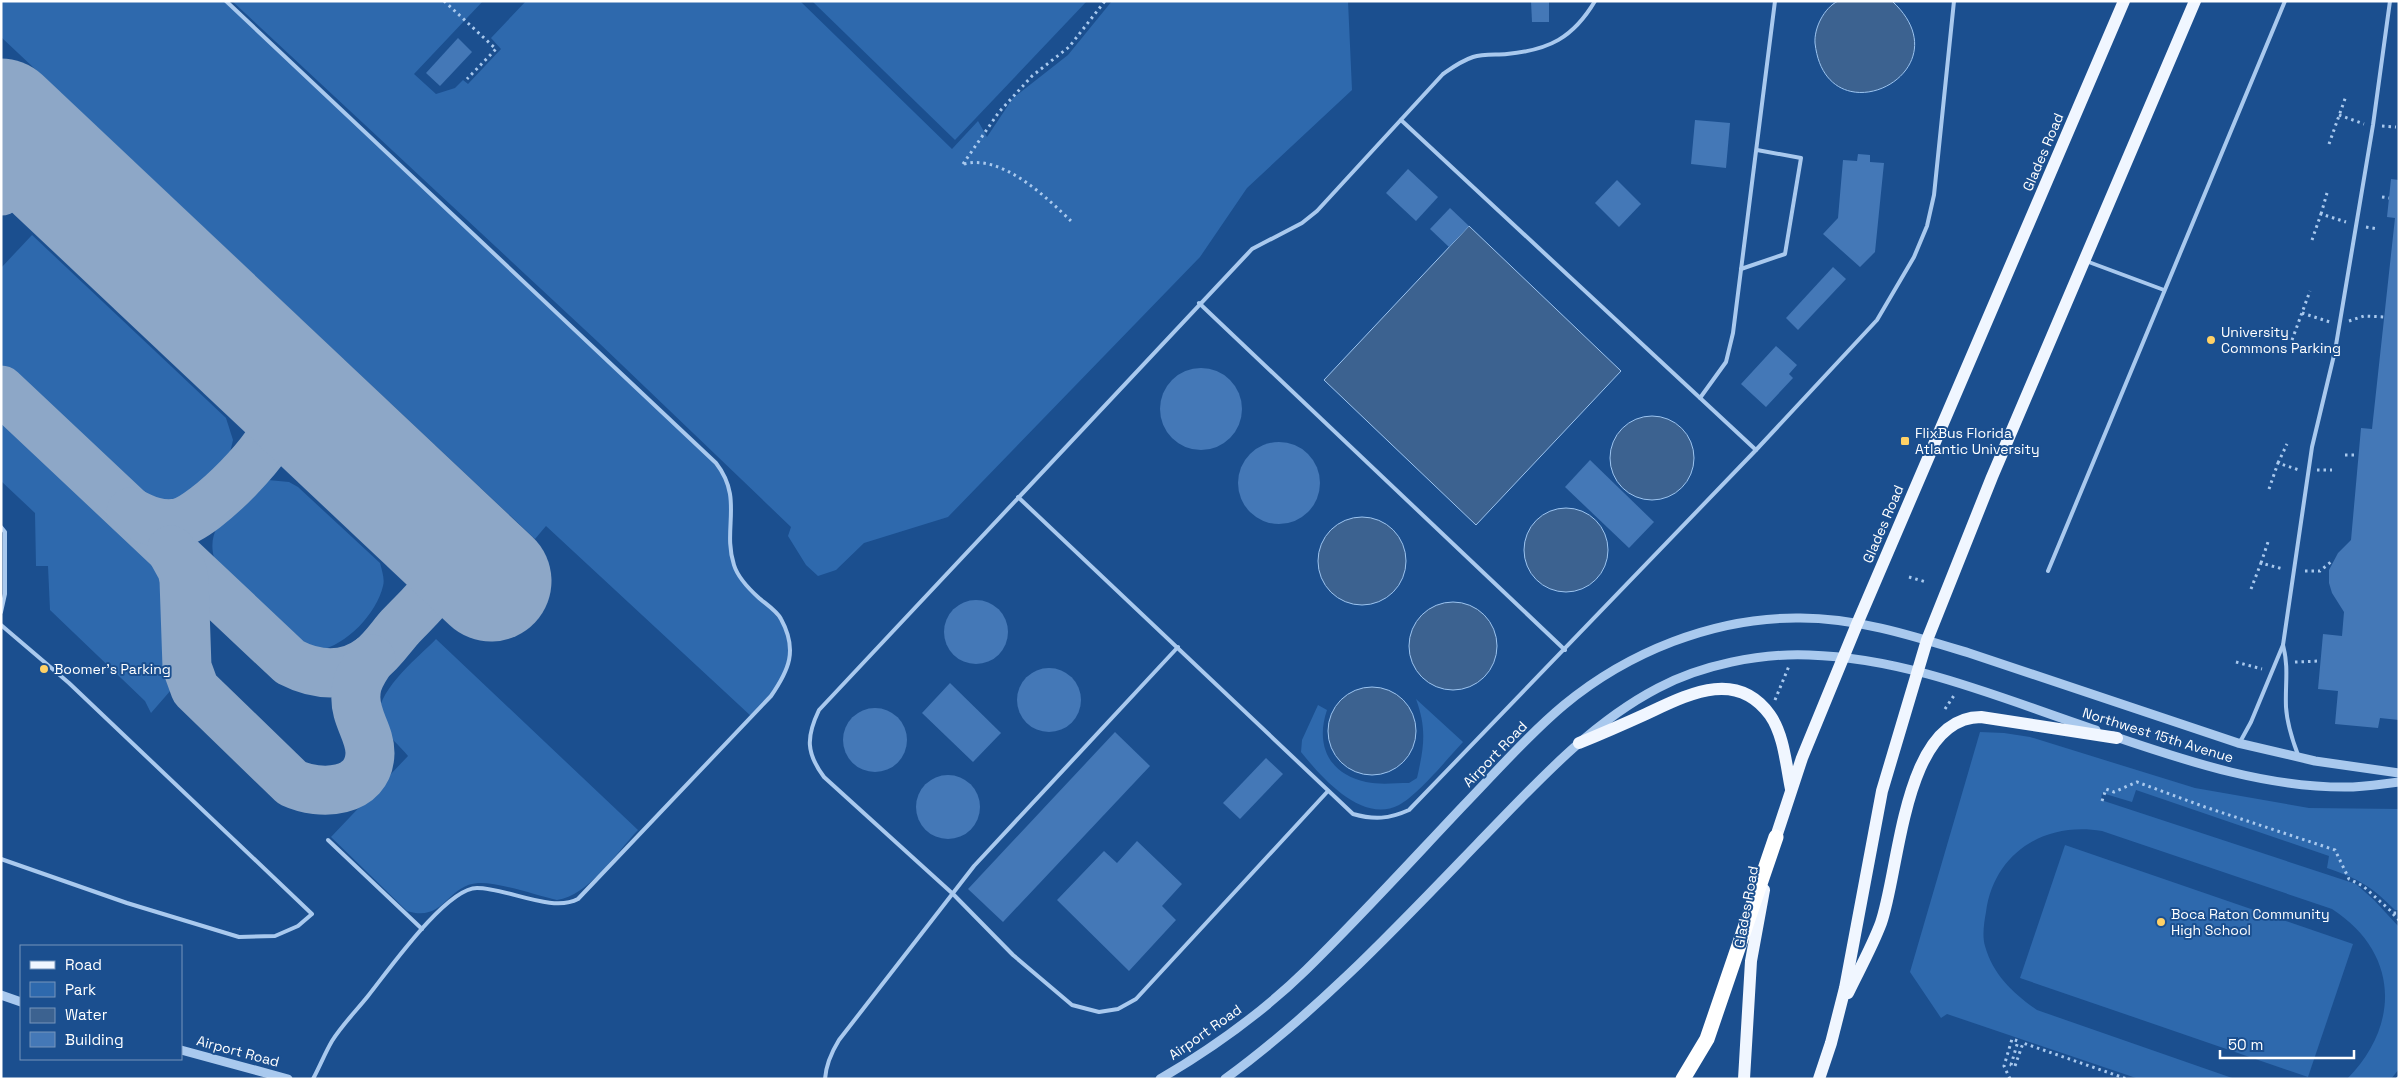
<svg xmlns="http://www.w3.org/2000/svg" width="2400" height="1080" font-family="'Space Grotesk',sans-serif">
<rect width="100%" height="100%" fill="#1b4f8f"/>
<g fill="#2e69ad">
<path d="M 1,1 L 226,1 L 716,463 C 720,471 728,481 730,490 C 734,514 725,542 734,566 C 739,582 754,593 765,604 C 813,649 784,678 752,717 L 546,526 L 535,539 L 1,37 Z"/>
<path d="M 232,1 L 483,1 L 414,74 L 436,94 L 455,88 L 463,80 L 468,84 L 501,49 L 491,38 L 526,1 L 800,1 L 952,149 L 978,121 L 987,137 L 1013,98 L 1068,55 L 1112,1 L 1348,1 L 1352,90 L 1247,188 L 1200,257 L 948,517 L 864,543 L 836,570 L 818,576 L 806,565 L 788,536 L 791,527 L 598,342 Z"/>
<path d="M 812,1 L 1087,1 L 955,140 Z"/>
<path d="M 32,235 L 226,418 L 233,440 L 228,461 L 184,505 L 167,509 L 144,501 L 1,367 L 1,268 Z"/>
<path d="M 1,414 L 167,569 L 171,690 L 151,713 L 145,701 L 50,610 L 48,566 L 36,566 L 35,513 L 1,481 Z"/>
<path d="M 268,480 L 289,482 L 298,487 L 380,563 C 382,571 385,579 383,586 C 377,613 346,646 319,650 C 312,651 306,649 300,647 L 221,574 C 203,542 215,523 240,500 C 249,491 256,483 268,480 Z"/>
<path d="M 436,639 L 638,830 C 617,852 588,896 557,900 C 536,895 499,882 478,883 C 447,885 444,923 407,911 L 331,837 L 408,756 C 400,746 389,737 382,727 C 365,699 419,657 436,639 Z"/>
<path d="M 1416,699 L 1463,742 C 1447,759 1418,795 1399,805 C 1362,824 1322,778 1301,752 L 1302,740 L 1318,705 L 1327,710 C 1315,745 1329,774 1366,782 C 1380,785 1395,783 1409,783 L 1417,778 C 1424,747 1427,729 1416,699 Z"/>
<path d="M 1980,732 L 2004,733 L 2030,737 L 2195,788 L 2309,808 L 2399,809 L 2399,910 L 2395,910 C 2371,886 2359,879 2327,868 L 2329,856 L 2136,790 L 2132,802 L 2102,793 L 2101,800 L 2356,884 L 2374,900 L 2399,927 L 2399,1069 L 2391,1079 L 2347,1079 C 2400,1026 2400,953 2332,909 L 2102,831 C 2045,821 1994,853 1986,912 C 1984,923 1982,936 1985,946 C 1993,975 2014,994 2037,1010 L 2235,1079 L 2139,1079 L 1947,1014 L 1941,1018 L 1910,972 Z"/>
<path d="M 2065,845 L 2353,944 L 2308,1077 L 2020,978 Z"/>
</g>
<g fill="#3c6290" stroke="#9cc4f0">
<path d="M 1838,1 L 1892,1 C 1969,72 1826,143 1815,43 C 1814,28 1824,8 1838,1 Z"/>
<path d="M 1469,226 L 1621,371 L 1476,525 L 1324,380 Z"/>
<circle cx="1652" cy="458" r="42"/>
<circle cx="1566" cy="550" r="42"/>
<circle cx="1362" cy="561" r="44"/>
<circle cx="1453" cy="646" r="44"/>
<circle cx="1372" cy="731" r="44"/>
</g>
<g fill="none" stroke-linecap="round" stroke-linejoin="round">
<g stroke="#8da7c7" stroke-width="49">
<path d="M 1,191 L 38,154"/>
<path d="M 1,390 L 290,662 C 317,676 346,678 371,659 C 382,651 391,637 400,627 C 412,614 426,602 436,587 C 452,557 427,529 411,506"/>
<path d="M 131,512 C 146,520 160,526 178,523 C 206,517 276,445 280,418 C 283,400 275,386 268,370"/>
<path d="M 171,550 L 182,570 L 184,580 L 187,667 L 195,689 L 292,783 C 320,796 369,794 370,753 C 370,732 354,717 356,694 C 356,680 364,670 371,659"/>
</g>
<path stroke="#8da7c7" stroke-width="121" d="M 1,119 L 491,581"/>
</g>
<g fill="#4478b7">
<path d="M 1531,1 L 1549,1 L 1549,22 L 1532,22 Z"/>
<path d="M 458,38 L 472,52 L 440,86 L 426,73 Z"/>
<path d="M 1695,120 L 1730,123 L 1726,168 L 1691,164 Z"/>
<path d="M 1858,154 L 1870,155 L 1870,162 L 1884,163 L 1875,252 L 1860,267 L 1823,234 L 1838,218 L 1843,160 L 1857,161 Z"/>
<path d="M 1408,169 L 1438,197 L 1416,221 L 1386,193 Z"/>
<path d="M 2391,179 L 2399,180 L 2399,720 L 2380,718 L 2378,728 L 2335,724 L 2338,691 L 2318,689 L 2323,634 L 2342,636 L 2344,612 L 2332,593 L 2329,583 L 2329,570 L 2338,553 L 2351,540 L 2361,428 L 2372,429 L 2395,218 L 2387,217 Z"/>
<path d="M 1617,180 L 1641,204 L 1619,227 L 1595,203 Z"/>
<path d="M 1450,208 L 1469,226 L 1449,247 L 1430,229 Z"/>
<path d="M 1833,267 L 1846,279 L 1798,330 L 1786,318 Z"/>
<path d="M 1776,346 L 1797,365 L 1789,374 L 1793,378 L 1766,407 L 1741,384 Z"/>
<circle cx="1201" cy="409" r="41"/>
<circle cx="1279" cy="483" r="41"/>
<path d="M 1590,460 L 1654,522 L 1629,548 L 1565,487 Z"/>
<circle cx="976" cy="632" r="32"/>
<circle cx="1049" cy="700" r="32"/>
<path d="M 950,683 L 1001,733 L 973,762 L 922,713 Z"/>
<circle cx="875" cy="740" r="32"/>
<path d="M 1115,732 L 1150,766 L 1003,922 L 968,889 Z"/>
<path d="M 1266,758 L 1283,774 L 1240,819 L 1223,803 Z"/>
<circle cx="948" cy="807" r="32"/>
<path d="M 1137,841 L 1182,884 L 1162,906 L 1176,920 L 1129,971 L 1057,900 L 1104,851 L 1117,863 Z"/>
</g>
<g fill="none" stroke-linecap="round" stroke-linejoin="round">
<g stroke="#a9c9ee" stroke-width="3" stroke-dasharray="2.5 4" stroke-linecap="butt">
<path d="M 444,1 L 496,49 L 467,79"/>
<path d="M 2339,115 L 2364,124"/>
<path d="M 2382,126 L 2396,127"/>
<path d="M 2329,144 L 2346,96"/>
<path d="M 963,164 L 999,112 L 1032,76 L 1069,47 L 1105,1"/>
<path d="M 964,164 C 1002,154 1046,197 1071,221"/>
<path d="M 2382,197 L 2389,198"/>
<path d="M 2321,214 L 2327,193"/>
<path d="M 2366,227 L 2378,229"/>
<path d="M 2312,240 L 2321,214 L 2346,222"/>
<path d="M 2302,313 L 2330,322"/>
<path d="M 2349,321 L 2364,316 L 2385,317"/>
<path d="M 2292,340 L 2310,291"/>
<path d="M 2345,455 L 2357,455"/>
<path d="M 2278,463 L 2287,444"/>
<path d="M 2317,470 L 2332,470"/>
<path d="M 2269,489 L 2278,463 L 2299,470"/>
<path d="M 2261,563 L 2268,542"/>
<path d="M 2305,571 L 2320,571 L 2332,561"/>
<path d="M 1909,577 L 1926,582"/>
<path d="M 2251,589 L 2261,563 L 2283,569"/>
<path d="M 2236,662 L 2262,669"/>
<path d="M 2295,662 L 2320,661"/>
<path d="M 1775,700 L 1789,666"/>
<path d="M 1945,709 L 1955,694"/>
<path d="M 2102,801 L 2106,789 L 2114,792 L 2137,782 L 2205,807 L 2335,850 L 2349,879 L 2363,886 L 2393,913 L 2399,913"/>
<path d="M 2393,914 L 2399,920"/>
<path d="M 2010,1079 L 2004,1066 L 2012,1039 L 2018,1041 L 2011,1065 L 2015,1066 L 2023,1043 L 2127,1079"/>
<path d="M 2397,1079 L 2399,1077"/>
</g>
<g stroke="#a9c9ee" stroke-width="4">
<path d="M 226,1 L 716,463 C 744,499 722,528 734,565 C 738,578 749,589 759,598 C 766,604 777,611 781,619 C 798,650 789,670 771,696 L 578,899 C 552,913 507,888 477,888 C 446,888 388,971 368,996 C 356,1011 342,1025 332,1041 C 325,1053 320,1066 313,1079"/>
<path d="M 1401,120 L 1756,450"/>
<path d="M 2086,261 L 2164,290"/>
<path d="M 1741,269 L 1785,254 L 1801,158 L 1757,150"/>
<path d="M 1199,303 L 1565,650"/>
<path d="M 1700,398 L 1726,362 L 1733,333 L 1775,1"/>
<path d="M 1018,497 L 1353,814 C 1374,820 1389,819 1409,810 L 1756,450 L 1877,320 L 1914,257 L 1927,226 L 1934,195 L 1954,1"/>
<path d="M 1,527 L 5,532 L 5,594 L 1,612"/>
<path d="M 2048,571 L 2285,1"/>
<path d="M 1,625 L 69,683 L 312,914 L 298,926 L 275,936 L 239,937 L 127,903 L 1,859"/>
<path d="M 2283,645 C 2289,668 2285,684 2286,707 C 2287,724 2292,739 2298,755"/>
<path d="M 2240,742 L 2251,722 L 2283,645 L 2312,447 L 2335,351 L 2373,125 L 2390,1"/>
<path d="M 1328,791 L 1136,999 L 1118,1009 L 1099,1012 L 1072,1005 L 1013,955 L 953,894 L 824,777 C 806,753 806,737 819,710 L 1252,249 L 1302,223 L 1317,211 L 1443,74 C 1453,67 1461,61 1473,57 C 1483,54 1496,55 1507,54 C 1549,50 1573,38 1595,1"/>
<path d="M 328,840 L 422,929"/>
<path d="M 825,1079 C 826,1064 831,1053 839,1040 L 974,866 L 1178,647"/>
</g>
<g stroke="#a9c9ee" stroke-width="9">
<path d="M 2113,736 C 2189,762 2271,789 2353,787 C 2368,786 2384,784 2399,782"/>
<path d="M 1,995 L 21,1002"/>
<path d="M 181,1050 L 288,1079"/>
<path d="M 1160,1079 C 1213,1048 1262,1013 1306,970 C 1360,917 1411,861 1463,806 C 1496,772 1528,735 1564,705 C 1628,652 1713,618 1796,618 C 1855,617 1914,636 1969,653 L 2238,743 L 2315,761 L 2399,773"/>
<path d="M 1225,1079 C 1318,1011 1397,927 1477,844 C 1532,788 1587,725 1658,688 C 1701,665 1760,653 1809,655 C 1909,658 2003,699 2096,730"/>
</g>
<g stroke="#f0f6ff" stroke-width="12">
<path d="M 1579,743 C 1601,734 1624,724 1646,714 C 1687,695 1736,668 1770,715 C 1784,735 1786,765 1791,789"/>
<path d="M 1773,846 L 1802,758 L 1857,624 L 2124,1"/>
<path d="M 1848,993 C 1859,970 1872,947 1881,923 C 1900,869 1903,717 1981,717 L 2117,738"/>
<path d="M 1744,1079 L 1751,961 L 1764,890"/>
<path d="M 1819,1079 L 1831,1043 L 1845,988 L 1882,791 L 1927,640 L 1992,477 L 2195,1"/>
</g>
<path stroke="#fff" stroke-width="15" d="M 1683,1079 L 1707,1039 L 1776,837"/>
</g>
<g fill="#ffd166" stroke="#1b4f8f" stroke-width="2">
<circle cx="2211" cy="340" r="5"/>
<rect x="1900" y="436" width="10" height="10" rx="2.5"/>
<circle cx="44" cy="669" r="5"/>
<circle cx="2161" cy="922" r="5"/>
</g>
<g text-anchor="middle" stroke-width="4" stroke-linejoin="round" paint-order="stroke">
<g font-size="14" fill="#fff" stroke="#1b4f8f">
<text transform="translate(2043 152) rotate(-67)" y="5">Glades Road</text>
<text transform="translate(1883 524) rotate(-67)" y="5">Glades Road</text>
<text transform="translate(2158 735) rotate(17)" y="5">Northwest 15th Avenue</text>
<text transform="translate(1495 754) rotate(-46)" y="5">Airport Road</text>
<text transform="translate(1746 907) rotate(-80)" y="5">Glades Road</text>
<text transform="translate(1205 1032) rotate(-35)" y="5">Airport Road</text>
<text transform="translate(238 1051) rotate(15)" y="5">Airport Road</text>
</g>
<g font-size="14" fill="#fff" stroke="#1b4f8f" text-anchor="start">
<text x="2221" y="337">University<tspan x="2221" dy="16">Commons Parking</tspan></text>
<text x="1915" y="438">FlixBus Florida<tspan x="1915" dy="16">Atlantic University</tspan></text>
<text x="54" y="674">Boomer's Parking</text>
<text x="2171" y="919">Boca Raton Community<tspan x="2171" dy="16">High School</tspan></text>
</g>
</g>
<rect width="2400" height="1080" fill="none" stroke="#ffffff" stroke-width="5"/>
<rect x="20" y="945" width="162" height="115" fill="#1b4f8f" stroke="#7695bc"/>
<rect x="30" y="961" width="25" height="8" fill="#f0f6ff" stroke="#7695bc"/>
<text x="65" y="970" font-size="15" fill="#ffffff">Road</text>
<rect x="30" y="982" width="25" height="15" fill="#2e69ad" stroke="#7695bc"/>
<text x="65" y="995" font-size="15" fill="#ffffff">Park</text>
<rect x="30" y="1008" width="25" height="15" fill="#3c6290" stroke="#7695bc"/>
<text x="65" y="1020" font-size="15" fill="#ffffff">Water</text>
<rect x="30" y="1032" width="25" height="15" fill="#4478b7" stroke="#7695bc"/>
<text x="65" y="1045" font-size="15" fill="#ffffff">Building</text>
<path d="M2220 1050v8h134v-8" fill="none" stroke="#ffffff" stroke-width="2.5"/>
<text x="2228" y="1050" font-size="15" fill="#ffffff" stroke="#1b4f8f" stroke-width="4" paint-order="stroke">50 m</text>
</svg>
